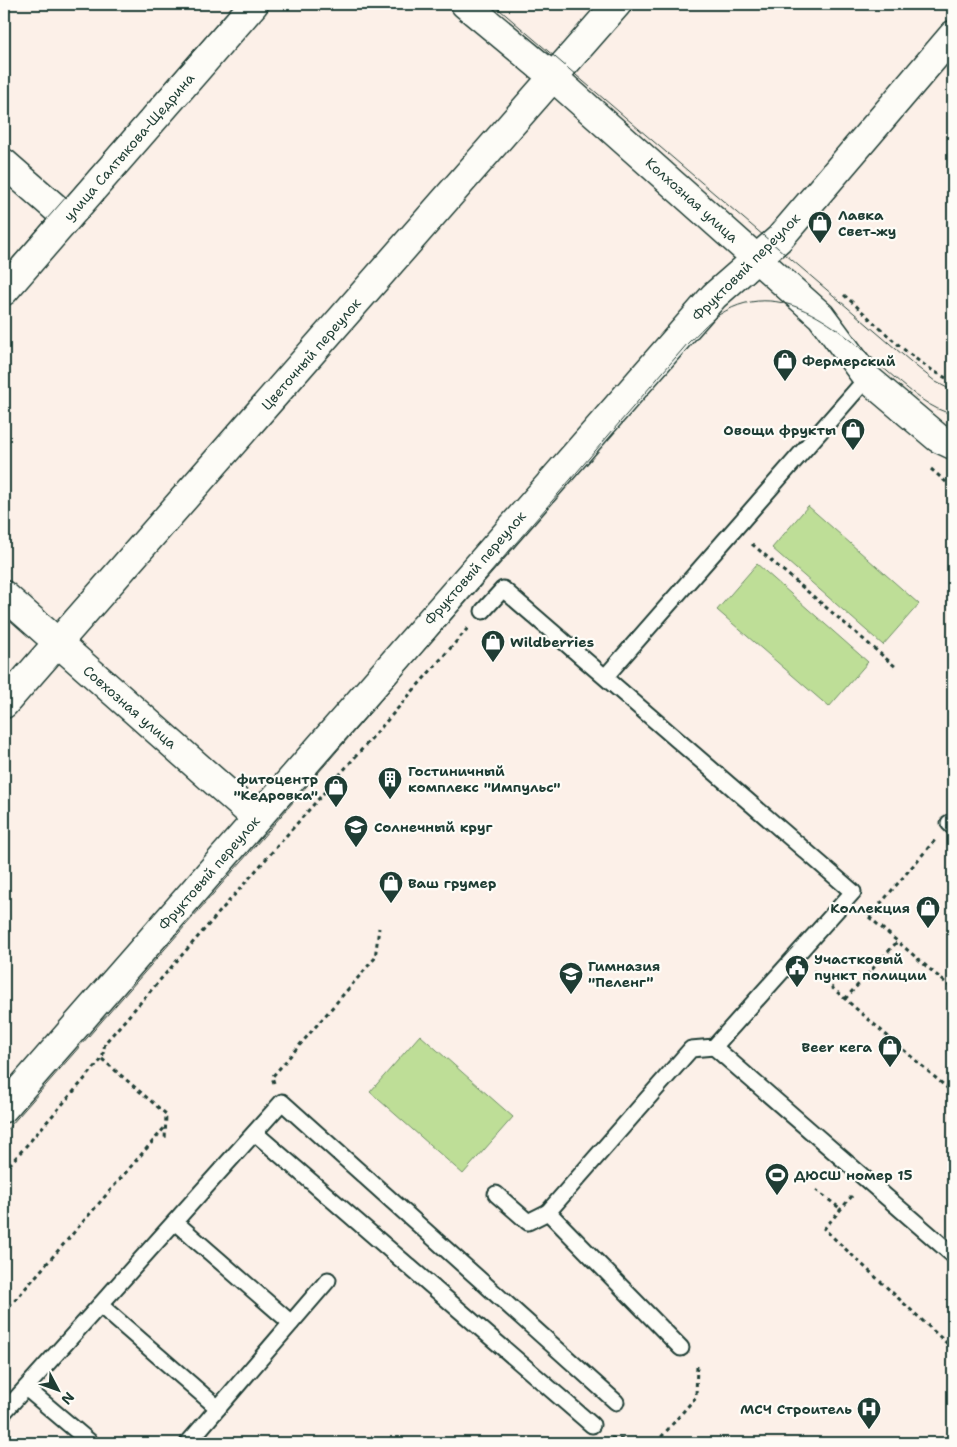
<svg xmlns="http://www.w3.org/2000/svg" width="957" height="1447" font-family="'Shantell Sans',sans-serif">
<rect width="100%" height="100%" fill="#fcf0e8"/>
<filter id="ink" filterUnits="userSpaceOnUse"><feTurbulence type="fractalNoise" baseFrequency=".02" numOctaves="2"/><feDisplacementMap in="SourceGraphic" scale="10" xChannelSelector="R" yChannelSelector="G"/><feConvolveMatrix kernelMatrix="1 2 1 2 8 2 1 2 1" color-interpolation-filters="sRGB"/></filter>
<g filter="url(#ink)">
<g fill="#bede97" stroke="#6e8e66">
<path d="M 808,506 L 919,604 L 883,645 L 772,548 Z"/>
<path d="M 757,564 L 868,662 L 829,707 L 717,610 Z"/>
<path d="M 420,1035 L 513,1117 L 463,1174 L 370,1092 Z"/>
</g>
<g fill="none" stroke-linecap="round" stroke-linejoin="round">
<defs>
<g id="lane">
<path d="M 483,611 L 503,589 L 853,892 L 714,1047 L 691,1049 L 548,1212 L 681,1348"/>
<path d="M 606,676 L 867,378"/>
<path d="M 949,823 L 953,827"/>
<path d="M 714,1047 L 953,1255"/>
<path d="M 255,1133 L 592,1425"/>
<path d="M 496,1194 L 528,1222 L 548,1212"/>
<path d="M 175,1222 L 291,1323"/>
<path d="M 100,1305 L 218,1408"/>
<path d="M 26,1388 L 91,1443"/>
<path d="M 4,1412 L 282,1102 L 616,1402"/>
<path d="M 188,1443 L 328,1280"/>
</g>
<g id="street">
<path d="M 465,4 L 553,77 L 821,316 L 867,378 L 938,438 L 953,445"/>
<path d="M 4,163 L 67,218"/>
<path d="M 4,291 L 254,4"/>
<path d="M 4,595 L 256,818"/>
<path d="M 4,704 L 617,4"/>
<path d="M 4,1108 L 714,296 L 779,239 L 953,35"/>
</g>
</defs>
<use href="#lane" stroke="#1f3d34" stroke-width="19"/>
<use href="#street" stroke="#1f3d34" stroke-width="31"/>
<g stroke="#1f3d34" stroke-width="3" stroke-dasharray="4 4" stroke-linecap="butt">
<path d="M 844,295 C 876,323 914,365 953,381"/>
<path d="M 931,469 L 953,488"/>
<path d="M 752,544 L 897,668"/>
<path d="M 865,911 L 869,917 L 935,840"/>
<path d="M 869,917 L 953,989"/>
<path d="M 813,971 L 953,1093"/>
<path d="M 845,999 L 897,942"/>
<path d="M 102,1059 L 166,1114 L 165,1141"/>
<path d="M 274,1083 L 272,1077 L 375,958 L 379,928"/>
<path d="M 4,1171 L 102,1059 L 105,1043 L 468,628"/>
<path d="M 816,1190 L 841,1209"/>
<path d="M 852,1196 L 824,1229 L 953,1349"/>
<path d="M 4,1313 L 166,1126"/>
<path d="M 611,1438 L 647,1443"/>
<path d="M 656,1443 L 696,1397 L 697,1364"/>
</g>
<use href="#lane" stroke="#fdfcf7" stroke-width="15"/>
<use href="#street" stroke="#fdfcf7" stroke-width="28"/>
<g stroke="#1f3d34" stroke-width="1">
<path d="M 493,4 L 917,367 L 936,382 L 953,391"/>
<path d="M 4,268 L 235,4"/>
<path d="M 4,1133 L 269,830 L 688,343 C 697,335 704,326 713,319 C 782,268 846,336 895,378 C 912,392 931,410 953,414"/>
</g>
</g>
</g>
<defs>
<symbol id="shop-pin" viewBox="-11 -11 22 30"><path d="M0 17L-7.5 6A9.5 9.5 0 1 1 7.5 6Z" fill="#1f3d34" stroke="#fdfcf7"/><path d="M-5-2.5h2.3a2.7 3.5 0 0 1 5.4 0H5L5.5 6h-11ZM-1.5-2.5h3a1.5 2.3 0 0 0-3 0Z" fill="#fff"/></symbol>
<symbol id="building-pin" viewBox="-11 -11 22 30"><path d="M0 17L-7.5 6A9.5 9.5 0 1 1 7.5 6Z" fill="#1f3d34" stroke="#fdfcf7"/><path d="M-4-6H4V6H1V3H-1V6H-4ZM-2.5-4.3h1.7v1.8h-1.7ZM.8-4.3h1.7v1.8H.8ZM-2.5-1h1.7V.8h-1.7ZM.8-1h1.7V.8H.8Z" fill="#fff"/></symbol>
<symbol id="school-pin" viewBox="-11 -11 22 30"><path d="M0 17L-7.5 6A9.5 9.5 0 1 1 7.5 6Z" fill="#1f3d34" stroke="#fdfcf7"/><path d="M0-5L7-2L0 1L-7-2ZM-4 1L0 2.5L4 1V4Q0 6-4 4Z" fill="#fff"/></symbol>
<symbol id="civic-pin" viewBox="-11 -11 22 30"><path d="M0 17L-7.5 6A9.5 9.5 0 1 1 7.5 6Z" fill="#1f3d34" stroke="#fdfcf7"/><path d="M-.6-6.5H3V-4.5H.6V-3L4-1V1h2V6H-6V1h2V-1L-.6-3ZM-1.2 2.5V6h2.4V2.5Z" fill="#fff"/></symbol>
<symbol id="stadium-pin" viewBox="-11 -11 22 30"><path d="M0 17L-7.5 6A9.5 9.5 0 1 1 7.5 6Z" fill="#1f3d34" stroke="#fdfcf7"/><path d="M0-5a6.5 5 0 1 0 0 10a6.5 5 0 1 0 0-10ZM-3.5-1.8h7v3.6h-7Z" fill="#fff"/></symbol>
<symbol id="hospital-pin" viewBox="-11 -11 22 30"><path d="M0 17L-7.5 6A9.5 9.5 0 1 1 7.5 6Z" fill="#1f3d34" stroke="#fdfcf7"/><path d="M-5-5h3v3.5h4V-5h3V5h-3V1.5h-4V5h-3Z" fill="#fff"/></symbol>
</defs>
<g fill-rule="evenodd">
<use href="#shop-pin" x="806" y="209" width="28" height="38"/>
<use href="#shop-pin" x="771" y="347" width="28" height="38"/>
<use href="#shop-pin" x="839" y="416" width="28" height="38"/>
<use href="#shop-pin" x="479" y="628" width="28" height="38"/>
<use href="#building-pin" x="376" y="765" width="28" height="38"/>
<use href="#shop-pin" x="322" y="773" width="28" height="38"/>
<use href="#school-pin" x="342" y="813" width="28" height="38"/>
<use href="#shop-pin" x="377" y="869" width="28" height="38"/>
<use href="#shop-pin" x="914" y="894" width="28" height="38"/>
<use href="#civic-pin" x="783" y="953" width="28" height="38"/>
<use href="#school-pin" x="557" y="960" width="28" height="38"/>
<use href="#shop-pin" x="876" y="1033" width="28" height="38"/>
<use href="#stadium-pin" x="763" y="1161" width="28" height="38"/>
<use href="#hospital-pin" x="855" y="1395" width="28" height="38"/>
</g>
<g text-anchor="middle" stroke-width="4.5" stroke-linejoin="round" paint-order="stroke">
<g font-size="14" fill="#1f3d34" stroke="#fdfcf7">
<text transform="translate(129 147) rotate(-49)" y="5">улица Салтыкова-Щедрина</text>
<text transform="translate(692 200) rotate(42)" y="5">Колхозная улица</text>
<text transform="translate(746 267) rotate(-45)" y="5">Фруктовый переулок</text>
<text transform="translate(311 354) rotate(-49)" y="5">Цветочный переулок</text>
<text transform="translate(475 568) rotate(-49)" y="5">Фруктовый переулок</text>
<text transform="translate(130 707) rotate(41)" y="5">Совхозная улица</text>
<text transform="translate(209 873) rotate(-49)" y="5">Фруктовый переулок</text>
</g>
<g font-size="14" font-weight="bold" fill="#1f3d34" stroke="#fdfcf7" text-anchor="start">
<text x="838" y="220">Лавка<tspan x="838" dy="16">Свет-жу</tspan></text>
<text x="802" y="366">Фермерский</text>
<text x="836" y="435" text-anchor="end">Овощи фрукты</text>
<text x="510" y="647">Wildberries</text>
<text x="408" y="776">Гостиничный<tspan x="408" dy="16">комплекс "Импульс"</tspan></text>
<text x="318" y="784" text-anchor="end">фитоцентр<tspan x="318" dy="16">"Кедровка"</tspan></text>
<text x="374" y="832">Солнечный круг</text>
<text x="408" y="888">Ваш грумер</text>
<text x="910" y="913" text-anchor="end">Коллекция</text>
<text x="814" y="964">Участковый<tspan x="814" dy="16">пункт полиции</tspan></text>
<text x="588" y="971">Гимназия<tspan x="588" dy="16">"Пеленг"</tspan></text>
<text x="872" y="1052" text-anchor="end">Beer кега</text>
<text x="794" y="1180">ДЮСШ номер 15</text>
<text x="852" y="1414" text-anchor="end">МСЧ Строитель</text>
</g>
</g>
<rect width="957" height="1447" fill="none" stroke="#fdfcf7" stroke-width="20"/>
<rect x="10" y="10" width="937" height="1427" fill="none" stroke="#1f3d34" stroke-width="2" filter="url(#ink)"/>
<g transform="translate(58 1390) rotate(131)" stroke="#fdfcf7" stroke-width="4" paint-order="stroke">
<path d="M0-4L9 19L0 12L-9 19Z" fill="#1f3d34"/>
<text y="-8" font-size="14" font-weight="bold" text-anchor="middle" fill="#1f3d34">N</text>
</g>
</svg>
